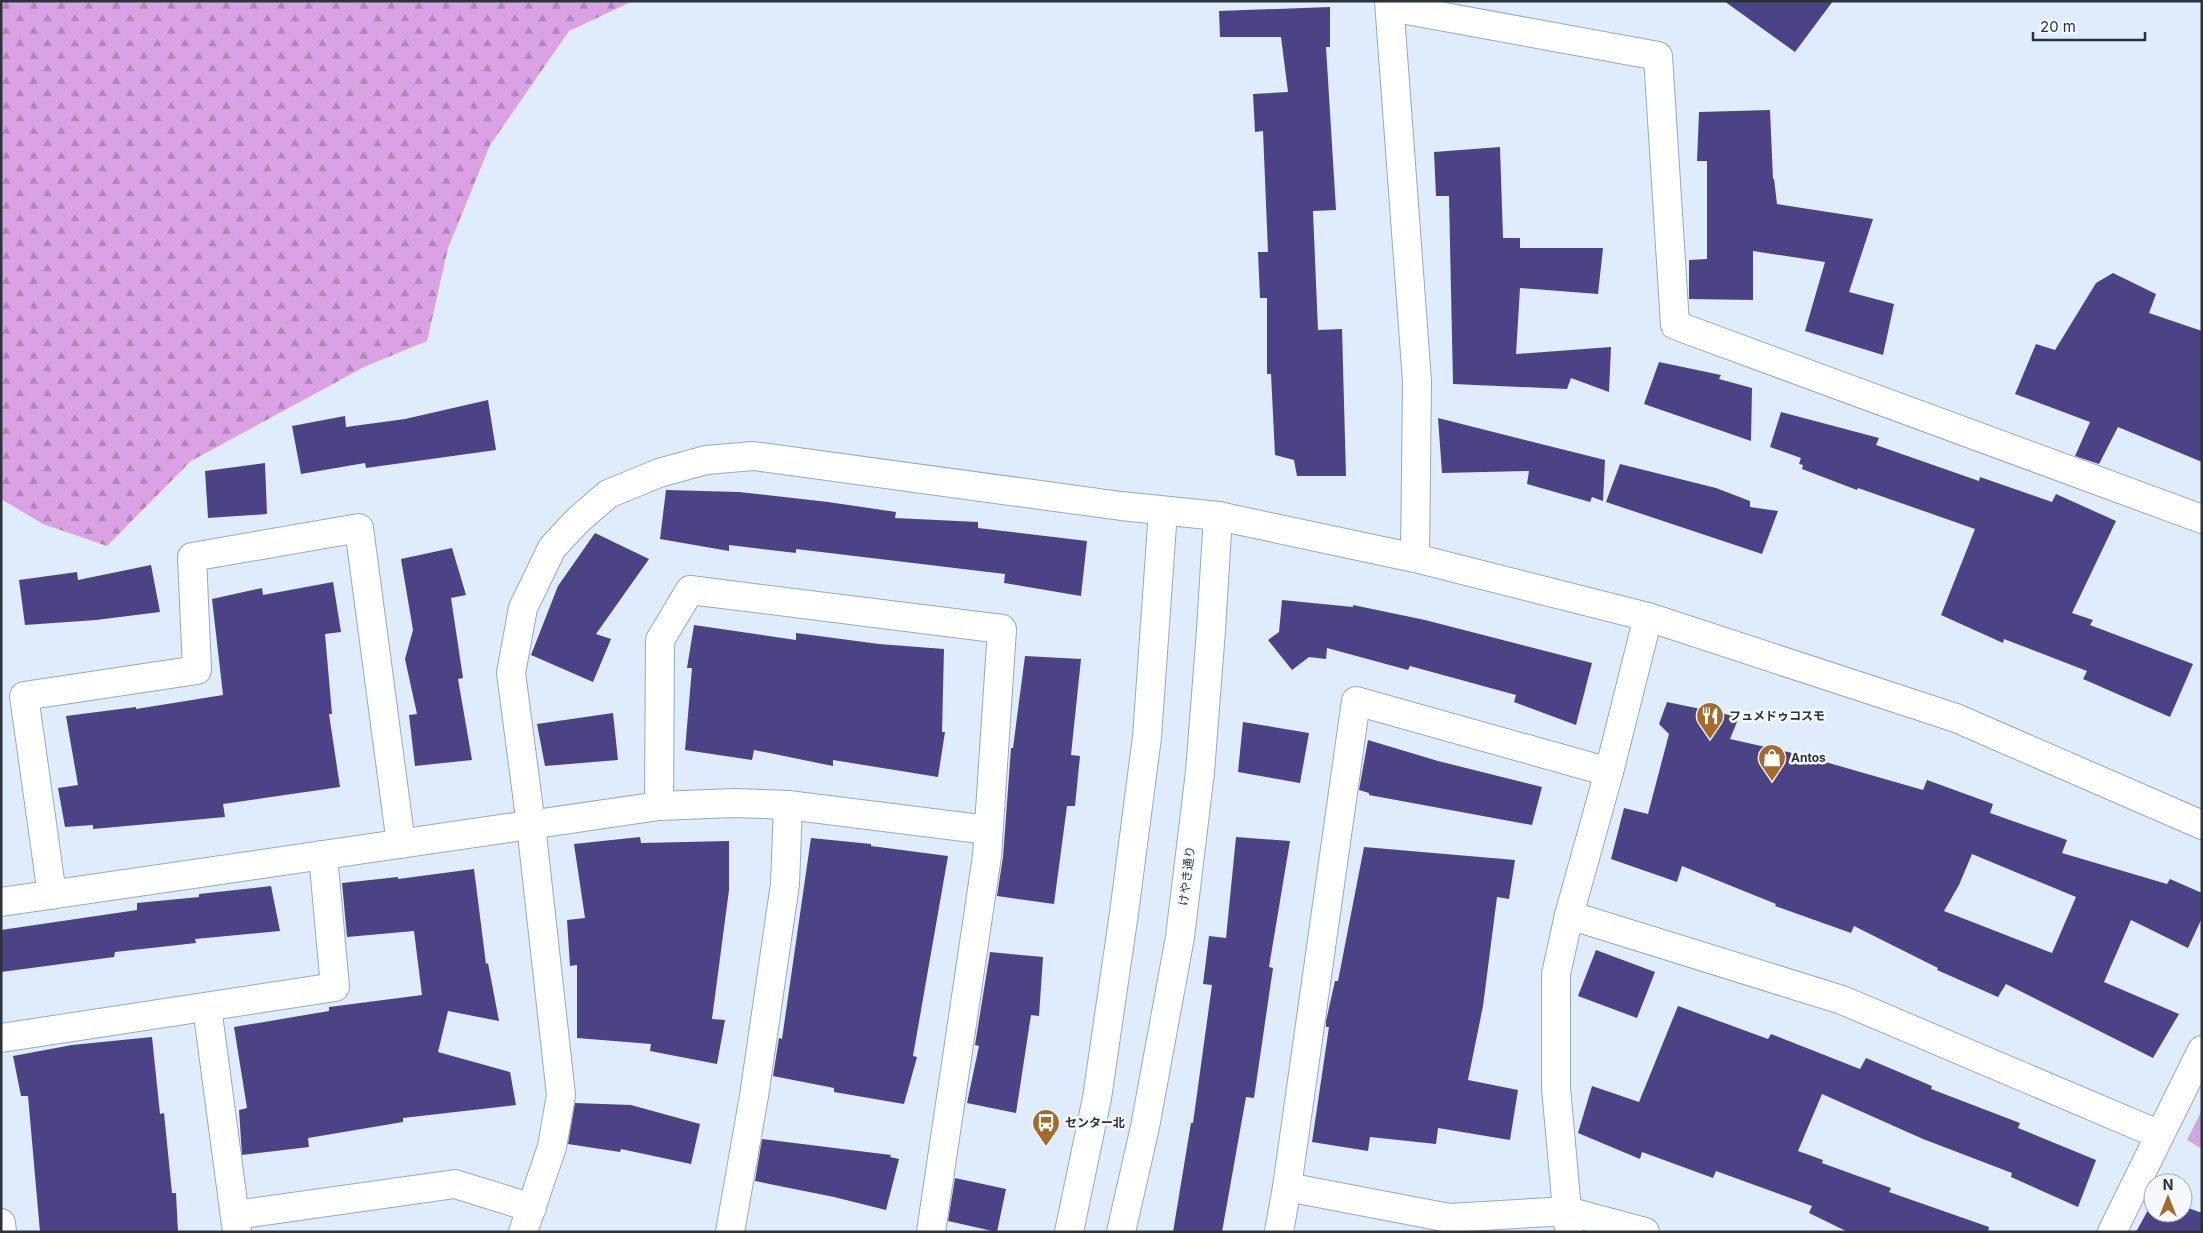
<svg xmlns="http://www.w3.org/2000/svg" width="2203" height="1233" font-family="Inter,'Noto Sans JP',sans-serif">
<defs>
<pattern id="forest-firs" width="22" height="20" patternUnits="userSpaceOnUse" patternTransform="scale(1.25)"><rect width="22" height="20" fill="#daa2e4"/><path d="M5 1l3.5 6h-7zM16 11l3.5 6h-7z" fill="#b185ba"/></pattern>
</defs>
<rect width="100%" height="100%" fill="#dfecfb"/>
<path fill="#d4a5dc" d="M 2202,1110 L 2202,1149 L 2187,1140 Z"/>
<path fill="url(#forest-firs)" d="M 1,1 L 633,1 L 569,31 L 490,145 L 448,248 L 427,341 L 366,366 L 191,461 L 107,546 L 43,524 L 1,499 Z"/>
<g fill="#4c4386" fill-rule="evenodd">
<path d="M 1724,1 L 1833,1 L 1795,52 Z"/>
<path d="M 1330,7 L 1330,47 L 1326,47 L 1336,210 L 1313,211 L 1318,330 L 1342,329 L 1346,476 L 1297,476 L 1294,460 L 1275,455 L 1271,374 L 1267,374 L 1267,298 L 1260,298 L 1258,252 L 1268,252 L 1263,131 L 1255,132 L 1253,94 L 1288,92 L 1281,37 L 1220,37 L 1219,11 Z"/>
<path d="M 1770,110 L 1773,179 L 1774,179 L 1777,204 L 1873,219 L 1849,292 L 1894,304 L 1883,355 L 1805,331 L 1825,262 L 1753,251 L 1753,300 L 1689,299 L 1689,260 L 1707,259 L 1707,161 L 1697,161 L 1699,112 Z"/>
<path d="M 1500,147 L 1503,238 L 1520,238 L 1520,248 L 1603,248 L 1598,294 L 1520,288 L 1516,354 L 1611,347 L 1609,392 L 1571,378 L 1567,389 L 1453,384 L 1449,196 L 1436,196 L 1434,152 Z"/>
<path d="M 2113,273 L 2156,294 L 2149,313 L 2202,331 L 2202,462 L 2118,427 L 2099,464 L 2075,456 L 2090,422 L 2015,394 L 2036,344 L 2055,350 L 2096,283 Z"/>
<path d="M 1659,362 L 1721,375 L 1719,379 L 1752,388 L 1751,441 L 1644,404 Z"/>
<path d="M 488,400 L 496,450 L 366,468 L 365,463 L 301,474 L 292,426 L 345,416 L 346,427 L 405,419 Z"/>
<path d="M 1781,412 L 1879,438 L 1876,445 L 1979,481 L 1980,477 L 2052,502 L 2056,494 L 2116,521 L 2072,613 L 2093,620 L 2090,625 L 2193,664 L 2170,717 L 2083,679 L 2087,671 L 2004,639 L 2003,643 L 1941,615 L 1975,529 L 1858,488 L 1857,490 L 1802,469 L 1803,465 L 1799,464 L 1801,458 L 1770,447 Z"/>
<path d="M 1438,418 L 1605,460 L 1603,501 L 1592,497 L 1590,502 L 1527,484 L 1529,471 L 1442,473 Z"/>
<path d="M 265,463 L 267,514 L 208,518 L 205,471 Z"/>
<path d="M 1620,464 L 1716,488 L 1750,501 L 1750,507 L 1778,511 L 1762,554 L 1606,502 Z"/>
<path d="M 666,490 L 739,492 L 828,502 L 896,512 L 895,518 L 978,522 L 978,528 L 1087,541 L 1081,596 L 1004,583 L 1005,574 L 796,549 L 796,553 L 729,545 L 729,551 L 660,539 Z"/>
<path d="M 595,533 L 649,559 L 596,634 L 611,639 L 593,682 L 531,655 L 558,586 Z"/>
<path d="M 452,548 L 466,595 L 451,598 L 463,678 L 458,679 L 472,760 L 415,766 L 409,715 L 417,714 L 405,659 L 413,630 L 401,559 Z"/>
<path d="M 151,565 L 160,612 L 96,620 L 25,625 L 19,580 L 77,572 L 78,580 Z"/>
<path d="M 333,582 L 341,632 L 325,634 L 332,714 L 329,714 L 340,787 L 223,804 L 225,817 L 93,829 L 93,825 L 65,827 L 58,788 L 78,785 L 66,716 L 136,707 L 136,709 L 223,695 L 212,599 L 262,588 L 263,595 Z"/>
<path d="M 1282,600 L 1353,607 L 1353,605 L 1425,620 L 1592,663 L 1576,725 L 1514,702 L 1516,695 L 1410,666 L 1408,670 L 1327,648 L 1326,659 L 1309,657 L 1292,670 L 1268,640 L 1279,632 Z"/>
<path d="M 694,625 L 796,640 L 796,633 L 879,644 L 944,649 L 942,732 L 945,732 L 938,777 L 833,760 L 833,766 L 754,750 L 752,760 L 685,750 L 692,668 L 687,668 Z"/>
<path d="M 1025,656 L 1081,659 L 1071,755 L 1080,756 L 1075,806 L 1067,806 L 1054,904 L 997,896 L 1003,857 L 1011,748 L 1013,748 Z"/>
<path d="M 1667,702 L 1739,717 L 1730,739 L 1801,755 L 1923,790 L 1927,780 L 1993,804 L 1990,813 L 2067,840 L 2062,853 L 2167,884 L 2170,879 L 2202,893 L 2202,918 L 2188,948 L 2131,920 L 2104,982 L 2179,1014 L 2153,1058 L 2006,984 L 1998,997 L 1937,970 L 1938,968 L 1854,926 L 1851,933 L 1775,906 L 1776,904 L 1682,866 L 1677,882 L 1611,859 L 1624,808 L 1648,814 L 1669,734 L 1659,724 ZM 1972,854 L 2076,897 L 2052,953 L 1944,911 L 1959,885 Z"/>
<path d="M 613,713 L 618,760 L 545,766 L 537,724 Z"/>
<path d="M 1243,722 L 1309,733 L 1300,783 L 1238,772 Z"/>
<path d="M 1368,740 L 1438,761 L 1542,787 L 1532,825 L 1369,795 L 1369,793 L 1359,790 Z"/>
<path d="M 640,837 L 641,843 L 729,841 L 729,890 L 712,1019 L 725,1020 L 717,1064 L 650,1051 L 651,1044 L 577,1038 L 577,965 L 570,966 L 567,920 L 585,918 L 574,844 Z"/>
<path d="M 1236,837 L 1290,841 L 1269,967 L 1273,968 L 1254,1098 L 1246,1097 L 1222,1232 L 1173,1232 L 1191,1123 L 1193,1123 L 1212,985 L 1203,984 L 1209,936 L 1226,938 Z"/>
<path d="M 811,838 L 871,844 L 871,846 L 948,856 L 913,1056 L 917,1057 L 904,1104 L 834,1092 L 834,1088 L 773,1076 L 779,1038 L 782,1039 Z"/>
<path d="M 1364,847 L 1515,860 L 1509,899 L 1497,897 L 1483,1006 L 1468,1080 L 1518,1090 L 1510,1140 L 1438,1128 L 1436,1144 L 1370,1137 L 1368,1151 L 1312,1142 L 1329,1027 L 1326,1027 L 1326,1021 L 1335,981 L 1338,981 Z"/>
<path d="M 474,869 L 486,964 L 488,963 L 499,1021 L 448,1011 L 438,1052 L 510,1072 L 516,1105 L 403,1118 L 403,1122 L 308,1138 L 309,1147 L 242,1155 L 239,1110 L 247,1108 L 234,1027 L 329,1011 L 329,1007 L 422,995 L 414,931 L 347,937 L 342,883 L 398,877 L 398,879 Z"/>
<path d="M 271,886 L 280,931 L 195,939 L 196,943 L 115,952 L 114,957 L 1,972 L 1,930 L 137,910 L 137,903 L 199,897 L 199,894 Z"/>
<path d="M 1596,950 L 1655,972 L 1637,1018 L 1578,996 Z"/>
<path d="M 990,952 L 1043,957 L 1039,1016 L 1031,1015 L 1016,1113 L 967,1103 L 979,1046 L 975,1045 Z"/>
<path d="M 1678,1006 L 1768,1039 L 1771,1034 L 1860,1069 L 1866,1058 L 1932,1086 L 1931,1089 L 2020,1123 L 2018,1128 L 2096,1160 L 2078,1207 L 2011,1177 L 2012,1173 L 1923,1139 L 1822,1094 L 1798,1151 L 1823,1160 L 1822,1163 L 1891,1188 L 1889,1192 L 1989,1227 L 1988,1232 L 1848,1232 L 1809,1213 L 1812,1206 L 1716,1171 L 1713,1178 L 1642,1152 L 1640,1159 L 1578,1133 L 1592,1086 L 1639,1102 Z"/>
<path d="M 152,1037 L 160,1114 L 164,1113 L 172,1193 L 176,1193 L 178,1232 L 40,1232 L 28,1096 L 21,1096 L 13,1056 L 72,1045 Z"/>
<path d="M 575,1103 L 631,1105 L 700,1124 L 691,1164 L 621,1149 L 620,1152 L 568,1144 Z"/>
<path d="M 762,1139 L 891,1155 L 890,1157 L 899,1159 L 886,1210 L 834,1197 L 755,1181 Z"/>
<path d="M 955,1178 L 1006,1189 L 997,1232 L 948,1221 Z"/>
<path d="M 2153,1201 L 2153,1213 L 2183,1213 L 2183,1206 L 2202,1213 L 2202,1232 L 2136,1232 Z"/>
</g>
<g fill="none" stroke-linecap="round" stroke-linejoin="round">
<defs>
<g id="minor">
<path d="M 1389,1 L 1417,381 L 1415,558"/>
<path d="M 1390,7 L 1658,56 L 1675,325 L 2202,519"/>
<path d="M 788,805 L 988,830"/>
<path d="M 659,806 L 660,640 L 690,590 L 1002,629 L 987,856 L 931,1232"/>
<path d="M 52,895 L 24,696 L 197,670 L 192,557 L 359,528 L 401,844"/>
<path d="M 1,902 L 659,806 L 734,803 L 788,805 L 785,884 L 754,1096 L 730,1232"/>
<path d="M 1569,915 L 1842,1000 L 2160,1135"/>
<path d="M 207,1007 L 237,1232"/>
<path d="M 1,1038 L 335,987 L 323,855"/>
<path d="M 1287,1187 L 1449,1218 L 1567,1211 L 1645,1232"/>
<path d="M 235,1215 L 455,1184 L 532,1208"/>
<path d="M 1,1223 L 2,1232"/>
<path d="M 1279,1232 L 1287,1187 L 1356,701 L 1609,772"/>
<path d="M 2112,1232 L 2202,1050"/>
</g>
<g id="tertiary">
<path d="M 523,1232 L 552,1147 L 561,1095 L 531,825 L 511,673 L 523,608 L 552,548 L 577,521 L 608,494 L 659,473 L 706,460 L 753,456 L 1121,506 L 1218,516 L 1415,558 L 1648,617 L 1956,718 L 2202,825"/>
<path d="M 1069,1232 L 1097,1098 L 1124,913 L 1147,737 L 1163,511"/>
<path d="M 1121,1232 L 1145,1127 L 1180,937 L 1200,772 L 1211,630 L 1218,516"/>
<path d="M 1569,1232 L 1556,1088 L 1556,974 L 1569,915 L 1609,772 L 1648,617"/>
</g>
</defs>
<use href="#minor" stroke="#96aac2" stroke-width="30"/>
<use href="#tertiary" stroke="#96aac2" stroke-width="30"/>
<use href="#minor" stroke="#fff" stroke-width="28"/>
<use href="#tertiary" stroke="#fff" stroke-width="28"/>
</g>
<defs>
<symbol id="restaurant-pin" viewBox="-11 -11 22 30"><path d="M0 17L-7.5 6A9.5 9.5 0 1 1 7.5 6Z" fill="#a5692b" stroke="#f4f8fd"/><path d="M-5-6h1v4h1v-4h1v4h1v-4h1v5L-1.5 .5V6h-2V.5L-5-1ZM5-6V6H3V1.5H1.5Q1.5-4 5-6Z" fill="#fff"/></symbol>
<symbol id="shop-pin" viewBox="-11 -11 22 30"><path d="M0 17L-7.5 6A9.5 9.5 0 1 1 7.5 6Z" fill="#a5692b" stroke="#f4f8fd"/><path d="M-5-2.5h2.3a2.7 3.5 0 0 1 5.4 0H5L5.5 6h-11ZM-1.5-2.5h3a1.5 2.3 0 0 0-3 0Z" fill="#fff"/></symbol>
<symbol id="bus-pin" viewBox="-11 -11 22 30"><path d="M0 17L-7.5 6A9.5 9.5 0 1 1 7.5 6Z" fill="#a5692b" stroke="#f4f8fd"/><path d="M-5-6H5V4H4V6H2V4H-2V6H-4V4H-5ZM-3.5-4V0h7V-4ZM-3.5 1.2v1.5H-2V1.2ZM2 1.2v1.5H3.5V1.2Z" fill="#fff"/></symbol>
</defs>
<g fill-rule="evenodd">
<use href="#restaurant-pin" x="1694" y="700" width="32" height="43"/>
<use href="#shop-pin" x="1756" y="742" width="32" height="43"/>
<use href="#bus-pin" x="1030" y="1107" width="32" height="43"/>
</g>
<g text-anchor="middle" stroke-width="5" stroke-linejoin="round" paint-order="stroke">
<g font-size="12" font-weight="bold" fill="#2a323c" stroke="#f4f8fd" text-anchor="start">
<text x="1729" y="720">フュメドゥコスモ</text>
<text x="1791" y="762">Antos</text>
<text x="1065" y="1127">センター北</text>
</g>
<g font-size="12" fill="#2a323c" stroke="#f4f8fd">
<text transform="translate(1187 876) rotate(-83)" y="4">けやき通り</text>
</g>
</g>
<rect width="2203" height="1233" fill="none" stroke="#2a323c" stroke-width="5"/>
<g transform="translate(2168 1198)"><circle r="24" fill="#f4f8fd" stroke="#a3a9b0"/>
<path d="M0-4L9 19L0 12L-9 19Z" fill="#a5692b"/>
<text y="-8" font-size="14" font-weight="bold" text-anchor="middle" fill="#2a323c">N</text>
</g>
<path d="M2033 32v8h112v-8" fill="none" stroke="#2a323c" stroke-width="2.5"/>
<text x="2040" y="32" font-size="15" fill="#2a323c" stroke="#f4f8fd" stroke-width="4" paint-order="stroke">20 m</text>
</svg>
